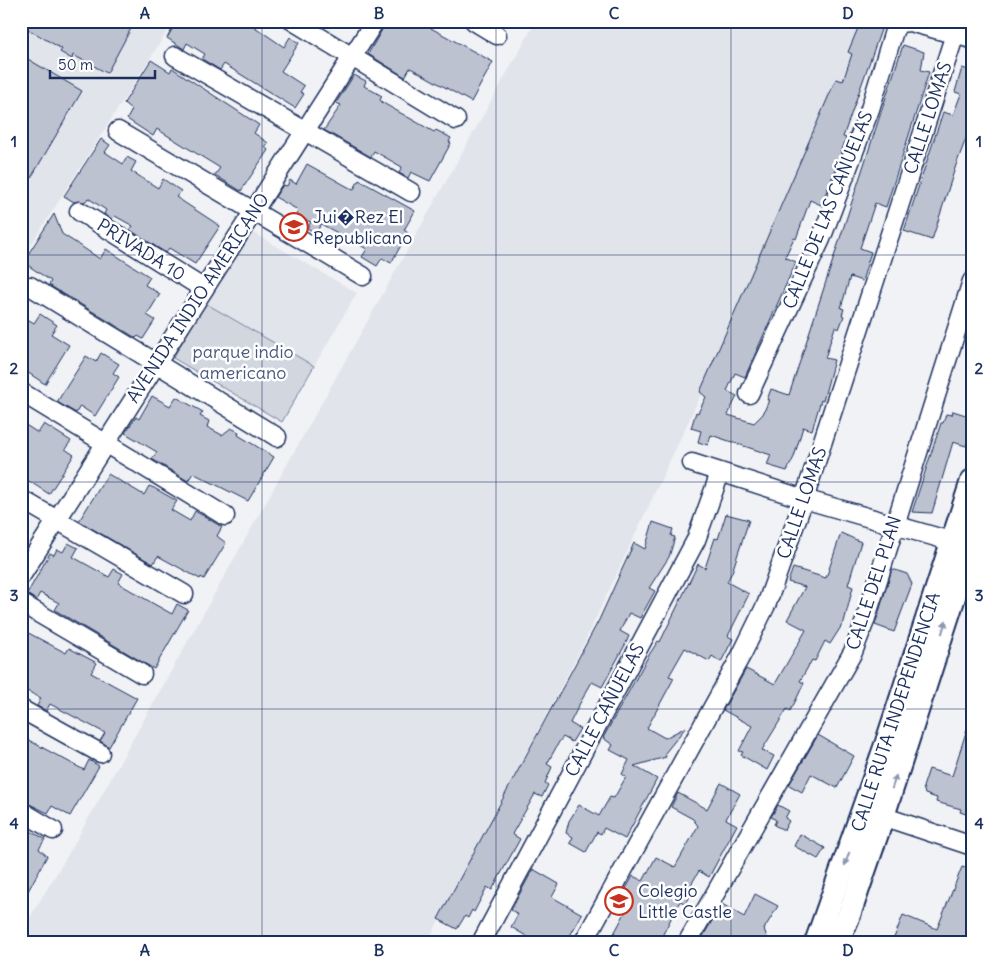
<svg xmlns="http://www.w3.org/2000/svg" width="993" height="964" font-family="Delius,sans-serif">
<rect width="100%" height="100%" fill="#f1f2f5"/>
<filter id="ink" filterUnits="userSpaceOnUse"><feTurbulence type="fractalNoise" baseFrequency=".02" numOctaves="2"/><feDisplacementMap in="SourceGraphic" scale="10" xChannelSelector="R" yChannelSelector="G"/><feConvolveMatrix kernelMatrix="1 2 1 2 8 2 1 2 1" color-interpolation-filters="sRGB"/></filter>
<g filter="url(#ink)">
<g fill="#e1e4ea">
<path d="M 21,21 L 174,21 L 21,260 Z"/>
<path d="M 536,21 L 868,21 L 731,331 L 585,641 L 427,943 L 21,943 L 21,932 L 69,853 Z"/>
<path d="M 247,229 L 357,293 L 314,366 L 205,303 Z"/>
</g>
<path fill="#d2d6df" stroke="#76829e" d="M 205,303 L 314,366 L 282,422 L 173,358 Z"/>
<g fill="#bcc2d0" stroke="#1b2f5e">
<path d="M 21,21 L 135,21 L 107,73 L 73,55 L 72,59 L 60,52 L 62,49 L 21,25 Z"/>
<path d="M 177,21 L 238,21 L 244,25 L 246,21 L 284,47 L 290,37 L 299,43 L 281,71 L 304,86 L 300,92 L 304,94 L 295,108 L 224,64 L 220,70 L 202,59 L 205,54 L 187,43 L 184,49 L 167,38 Z"/>
<path d="M 387,21 L 418,21 L 493,62 L 471,102 L 420,73 L 410,68 L 405,77 L 368,54 Z"/>
<path d="M 861,21 L 882,27 L 843,137 L 846,138 L 838,163 L 821,205 L 810,200 L 796,239 L 794,238 L 785,257 L 796,262 L 745,377 L 735,373 L 727,391 L 737,396 L 728,415 L 754,423 L 763,414 L 769,400 L 767,400 L 771,389 L 789,395 L 903,45 L 924,52 L 921,70 L 929,72 L 886,207 L 875,203 L 860,248 L 871,252 L 862,281 L 850,277 L 847,287 L 841,308 L 844,309 L 842,315 L 844,316 L 839,329 L 835,327 L 825,358 L 834,360 L 823,401 L 821,400 L 812,430 L 803,427 L 794,457 L 787,471 L 767,465 L 771,455 L 711,435 L 708,445 L 698,442 L 701,431 L 691,428 L 696,412 L 698,413 L 706,397 L 700,392 L 836,79 L 843,81 L 852,54 L 848,52 Z"/>
<path d="M 21,55 L 82,91 L 21,195 Z"/>
<path d="M 151,60 L 170,72 L 172,68 L 259,125 L 254,133 L 268,143 L 265,147 L 268,150 L 241,191 L 215,175 L 220,168 L 157,129 L 153,136 L 127,119 L 132,110 L 124,103 Z"/>
<path d="M 970,67 L 972,68 L 972,131 L 970,137 L 967,136 L 956,165 L 932,240 L 904,231 L 943,112 L 953,115 L 961,94 L 955,92 L 962,68 L 969,70 Z"/>
<path d="M 354,75 L 366,81 L 364,86 L 382,96 L 380,100 L 383,103 L 434,132 L 436,130 L 451,138 L 449,142 L 451,143 L 430,181 L 411,172 L 408,178 L 399,173 L 402,167 L 374,151 L 371,157 L 324,130 L 341,105 L 336,103 Z"/>
<path d="M 101,139 L 110,145 L 105,152 L 123,164 L 127,157 L 136,162 L 131,171 L 158,188 L 163,179 L 181,191 L 176,197 L 220,226 L 195,264 L 169,248 L 166,253 L 130,230 L 133,226 L 115,216 L 112,219 L 104,214 L 106,210 L 88,198 L 85,202 L 74,202 L 64,196 Z"/>
<path d="M 307,164 L 350,188 L 354,189 L 359,180 L 415,211 L 404,230 L 408,233 L 391,263 L 382,258 L 377,266 L 362,257 L 367,249 L 321,224 L 316,233 L 307,228 L 311,222 L 297,217 L 298,210 L 275,197 L 283,185 L 287,186 L 290,180 L 296,184 Z"/>
<path d="M 54,214 L 62,234 L 79,245 L 100,259 L 106,249 L 150,277 L 145,285 L 160,294 L 147,315 L 155,320 L 143,339 L 138,336 L 136,338 L 49,285 L 51,281 L 23,262 Z"/>
<path d="M 40,314 L 57,325 L 51,334 L 69,345 L 45,384 L 21,368 L 21,343 L 24,339 L 21,337 L 21,315 L 34,323 Z"/>
<path d="M 101,353 L 119,364 L 113,373 L 119,377 L 95,416 L 80,406 L 76,413 L 57,402 L 86,356 L 96,362 Z"/>
<path d="M 152,396 L 170,406 L 176,397 L 203,412 L 200,416 L 209,421 L 207,427 L 222,435 L 231,428 L 239,432 L 238,435 L 274,457 L 248,501 L 193,473 L 188,481 L 152,459 L 157,452 L 125,433 L 136,417 L 139,419 Z"/>
<path d="M 953,411 L 972,417 L 972,430 L 966,446 L 953,442 L 932,513 L 912,512 L 941,423 L 943,423 L 946,414 L 952,415 Z"/>
<path d="M 21,422 L 38,433 L 44,424 L 71,441 L 65,449 L 74,455 L 49,494 L 21,476 Z"/>
<path d="M 108,474 L 144,495 L 149,486 L 154,488 L 177,501 L 171,510 L 190,521 L 195,511 L 222,527 L 217,536 L 226,543 L 204,579 L 201,577 L 200,579 L 158,556 L 153,564 L 79,521 Z"/>
<path d="M 726,514 L 749,520 L 732,572 L 727,582 L 749,594 L 728,636 L 733,639 L 721,662 L 712,656 L 709,661 L 685,648 L 669,676 L 674,678 L 647,728 L 665,738 L 686,727 L 665,753 L 666,757 L 634,766 L 657,779 L 625,839 L 604,828 L 601,834 L 597,832 L 586,852 L 570,843 L 573,837 L 566,833 L 569,821 L 579,805 L 599,816 L 610,797 L 614,798 L 626,777 L 622,774 L 629,760 L 610,750 L 613,745 L 603,738 L 649,655 L 658,641 L 660,642 L 698,564 L 705,568 L 715,538 L 718,539 Z"/>
<path d="M 653,522 L 673,529 L 671,536 L 675,537 L 669,557 L 649,588 L 655,591 L 640,618 L 629,613 L 620,631 L 629,636 L 625,645 L 602,687 L 592,682 L 580,703 L 570,723 L 580,729 L 572,742 L 563,737 L 559,742 L 547,764 L 552,767 L 545,783 L 548,785 L 542,797 L 535,794 L 512,834 L 520,839 L 492,890 L 487,887 L 474,912 L 472,910 L 468,918 L 465,916 L 457,929 L 438,919 L 599,620 L 634,543 L 645,549 Z"/>
<path d="M 841,533 L 861,542 L 848,585 L 853,587 L 844,622 L 830,644 L 825,641 L 815,661 L 812,660 L 800,681 L 804,683 L 795,702 L 790,711 L 787,709 L 762,750 L 774,756 L 767,770 L 741,755 L 743,752 L 739,751 L 752,726 L 723,710 L 746,669 L 775,684 L 806,630 L 787,620 L 805,587 L 788,582 L 793,568 L 826,578 Z"/>
<path d="M 68,543 L 78,548 L 73,557 L 109,577 L 114,569 L 123,574 L 118,583 L 154,604 L 172,614 L 177,604 L 188,610 L 154,669 L 55,610 L 59,603 L 40,593 L 36,600 L 27,594 L 50,553 L 54,555 L 57,549 L 63,552 Z"/>
<path d="M 892,569 L 907,574 L 912,584 L 894,632 L 875,625 Z"/>
<path d="M 21,629 L 66,653 L 69,648 L 97,663 L 91,673 L 137,698 L 109,747 L 100,741 L 105,733 L 50,704 L 46,711 L 37,706 L 41,698 L 21,688 Z"/>
<path d="M 969,723 L 972,723 L 972,816 L 960,812 L 961,809 L 936,802 L 937,798 L 925,794 L 923,787 L 929,769 L 952,776 Z"/>
<path d="M 818,735 L 854,756 L 837,788 L 811,774 L 802,792 L 789,785 Z"/>
<path d="M 21,736 L 84,770 L 89,760 L 99,766 L 70,816 L 52,806 L 48,813 L 21,800 Z"/>
<path d="M 721,783 L 740,794 L 726,819 L 737,825 L 709,877 L 699,871 L 688,890 L 692,892 L 686,904 L 680,901 L 659,942 L 654,939 L 652,943 L 609,943 L 625,913 L 616,906 L 633,876 L 643,881 L 656,857 L 675,867 L 698,826 L 693,819 L 671,807 L 678,793 L 707,809 Z"/>
<path d="M 778,805 L 789,811 L 785,818 L 789,821 L 784,830 L 774,825 L 776,820 L 771,817 Z"/>
<path d="M 21,826 L 45,839 L 39,849 L 47,856 L 21,904 Z"/>
<path d="M 800,834 L 825,848 L 818,859 L 794,846 Z"/>
<path d="M 962,867 L 972,870 L 972,943 L 892,943 L 903,915 L 937,929 Z"/>
<path d="M 533,869 L 559,884 L 552,897 L 582,914 L 566,943 L 538,943 L 511,927 L 518,914 L 511,910 Z"/>
<path d="M 755,894 L 778,906 L 764,929 L 769,943 L 699,943 L 722,904 L 744,917 Z"/>
</g>
<g fill="none" stroke-linecap="round" stroke-linejoin="round">
<defs>
<g id="minor">
<path d="M 293,21 L 456,120"/>
<path d="M 474,21 L 497,35"/>
<path d="M 175,56 L 411,192"/>
<path d="M 118,131 L 363,276"/>
<path d="M 79,211 L 204,289"/>
<path d="M 30,286 L 277,437"/>
<path d="M 21,392 L 225,516"/>
<path d="M 749,394 L 821,239 L 870,109 L 894,31 L 899,23 L 910,22 L 972,39"/>
<path d="M 692,463 L 804,499 L 964,545"/>
<path d="M 21,499 L 184,594"/>
<path d="M 21,576 L 375,21"/>
<path d="M 21,603 L 142,674"/>
<path d="M 21,709 L 100,753"/>
<path d="M 21,811 L 53,830"/>
<path d="M 870,812 L 972,846"/>
<path d="M 481,943 L 696,540 L 720,473"/>
<path d="M 583,943 L 742,654 L 767,603 L 804,499 L 955,34"/>
<path d="M 687,943 L 853,652 L 865,621 L 972,281"/>
</g>
<g id="major">
<path d="M 816,943 L 887,742 L 972,481"/>
<path d="M 837,943 L 849,915 L 883,816 L 972,541"/>
</g>
</defs>
<use href="#minor" stroke="#1b2f5e" stroke-width="21"/>
<use href="#major" stroke="#1b2f5e" stroke-width="26"/>
<use href="#minor" stroke="#fff" stroke-width="18"/>
<use href="#major" stroke="#fff" stroke-width="22"/>
</g>
<defs><path id="oneway-solid" d="M-6-.8H1V-3.2L6.5 0L1 3.2V.8H-6Z" transform="scale(1.25)"/></defs>
<g fill="#8d97ae">
<use href="#oneway-solid" transform="translate(944 627) rotate(-72)"/>
<use href="#oneway-solid" transform="translate(894 782) rotate(-72)"/>
<use href="#oneway-solid" transform="translate(847 859) rotate(109)"/>
</g>
</g>
<path fill="none" stroke="#1b2f5e" stroke-width="1" stroke-opacity="0.55" d="M 262,21 L 262,943M 496,21 L 496,943M 731,21 L 731,943M 21,255 L 972,255M 21,482 L 972,482M 21,709 L 972,709"/>
<defs>
<symbol id="school-ring" viewBox="-11 -11 22 22"><circle r="9.5" fill="#fff" stroke="#c8321e" stroke-width="1.5"/><path d="M0-5L7-2L0 1L-7-2ZM-4 1L0 2.5L4 1V4Q0 6-4 4Z" fill="#c8321e"/></symbol>
</defs>
<g fill-rule="evenodd">
<use href="#school-ring" x="278" y="211" width="32" height="32"/>
<use href="#school-ring" x="603" y="885" width="32" height="32"/>
</g>
<g text-anchor="middle" stroke-width="5" stroke-linejoin="round" paint-order="stroke">
<g font-size="18" fill="#1b2f5e" stroke="#fff">
<text transform="translate(928 118) rotate(-72)" y="6">CALLE LOMAS</text>
<text transform="translate(828 210) rotate(-68)" y="6">CALLE DE LAS CAÑUELAS</text>
<text transform="translate(141 250) rotate(32)" y="6">PRIVADA 10</text>
<text transform="translate(198 298) rotate(-57)" y="6">AVENIDA INDIO AMERICANO</text>
<text transform="translate(802 503) rotate(-71)" y="6">CALLE LOMAS</text>
<text transform="translate(874 583) rotate(-72)" y="6">CALLE DEL PLAN</text>
<text transform="translate(605 710) rotate(-62)" y="6">CALLE CAÑUELAS</text>
<text transform="translate(896 712) rotate(-72)" y="6">CALLE RUTA INDEPENDENCIA</text>
</g>
<g font-size="18" fill="#1b2f5e" stroke="#fff" text-anchor="start">
<text x="313" y="223">Jui�Rez El<tspan x="313" dy="21">Republicano</tspan></text>
<text x="638" y="897">Colegio<tspan x="638" dy="21">Little Castle</tspan></text>
</g>
<g font-size="18" fill="#49597e" stroke="#fff">
<text x="243" y="358">parque indio<tspan x="243" dy="21">americano</tspan></text>
</g>
</g>
<rect width="993" height="964" fill="none" stroke="#fff" stroke-width="55"/>
<path d="M50 70v8h105v-8" fill="none" stroke="#1b2f5e" stroke-width="2.5"/>
<text x="58" y="70" font-size="15" fill="#1b2f5e" stroke="#ffffff" stroke-width="4" paint-order="stroke">50 m</text>
<rect x="28" y="28" width="938" height="908" fill="none" stroke="#1b2f5e" stroke-width="2"/>
<g font-size="16" text-anchor="middle" font-weight="bold" fill="#1b2f5e">
<text x="145" y="19">A</text>
<text x="379" y="19">B</text>
<text x="614" y="19">C</text>
<text x="848" y="19">D</text>
<text x="14" y="147">1</text>
<text x="979" y="147">1</text>
<text x="14" y="374">2</text>
<text x="979" y="374">2</text>
<text x="14" y="601">3</text>
<text x="979" y="601">3</text>
<text x="14" y="829">4</text>
<text x="979" y="829">4</text>
<text x="145" y="956">A</text>
<text x="379" y="956">B</text>
<text x="614" y="956">C</text>
<text x="848" y="956">D</text>
</g>
</svg>
